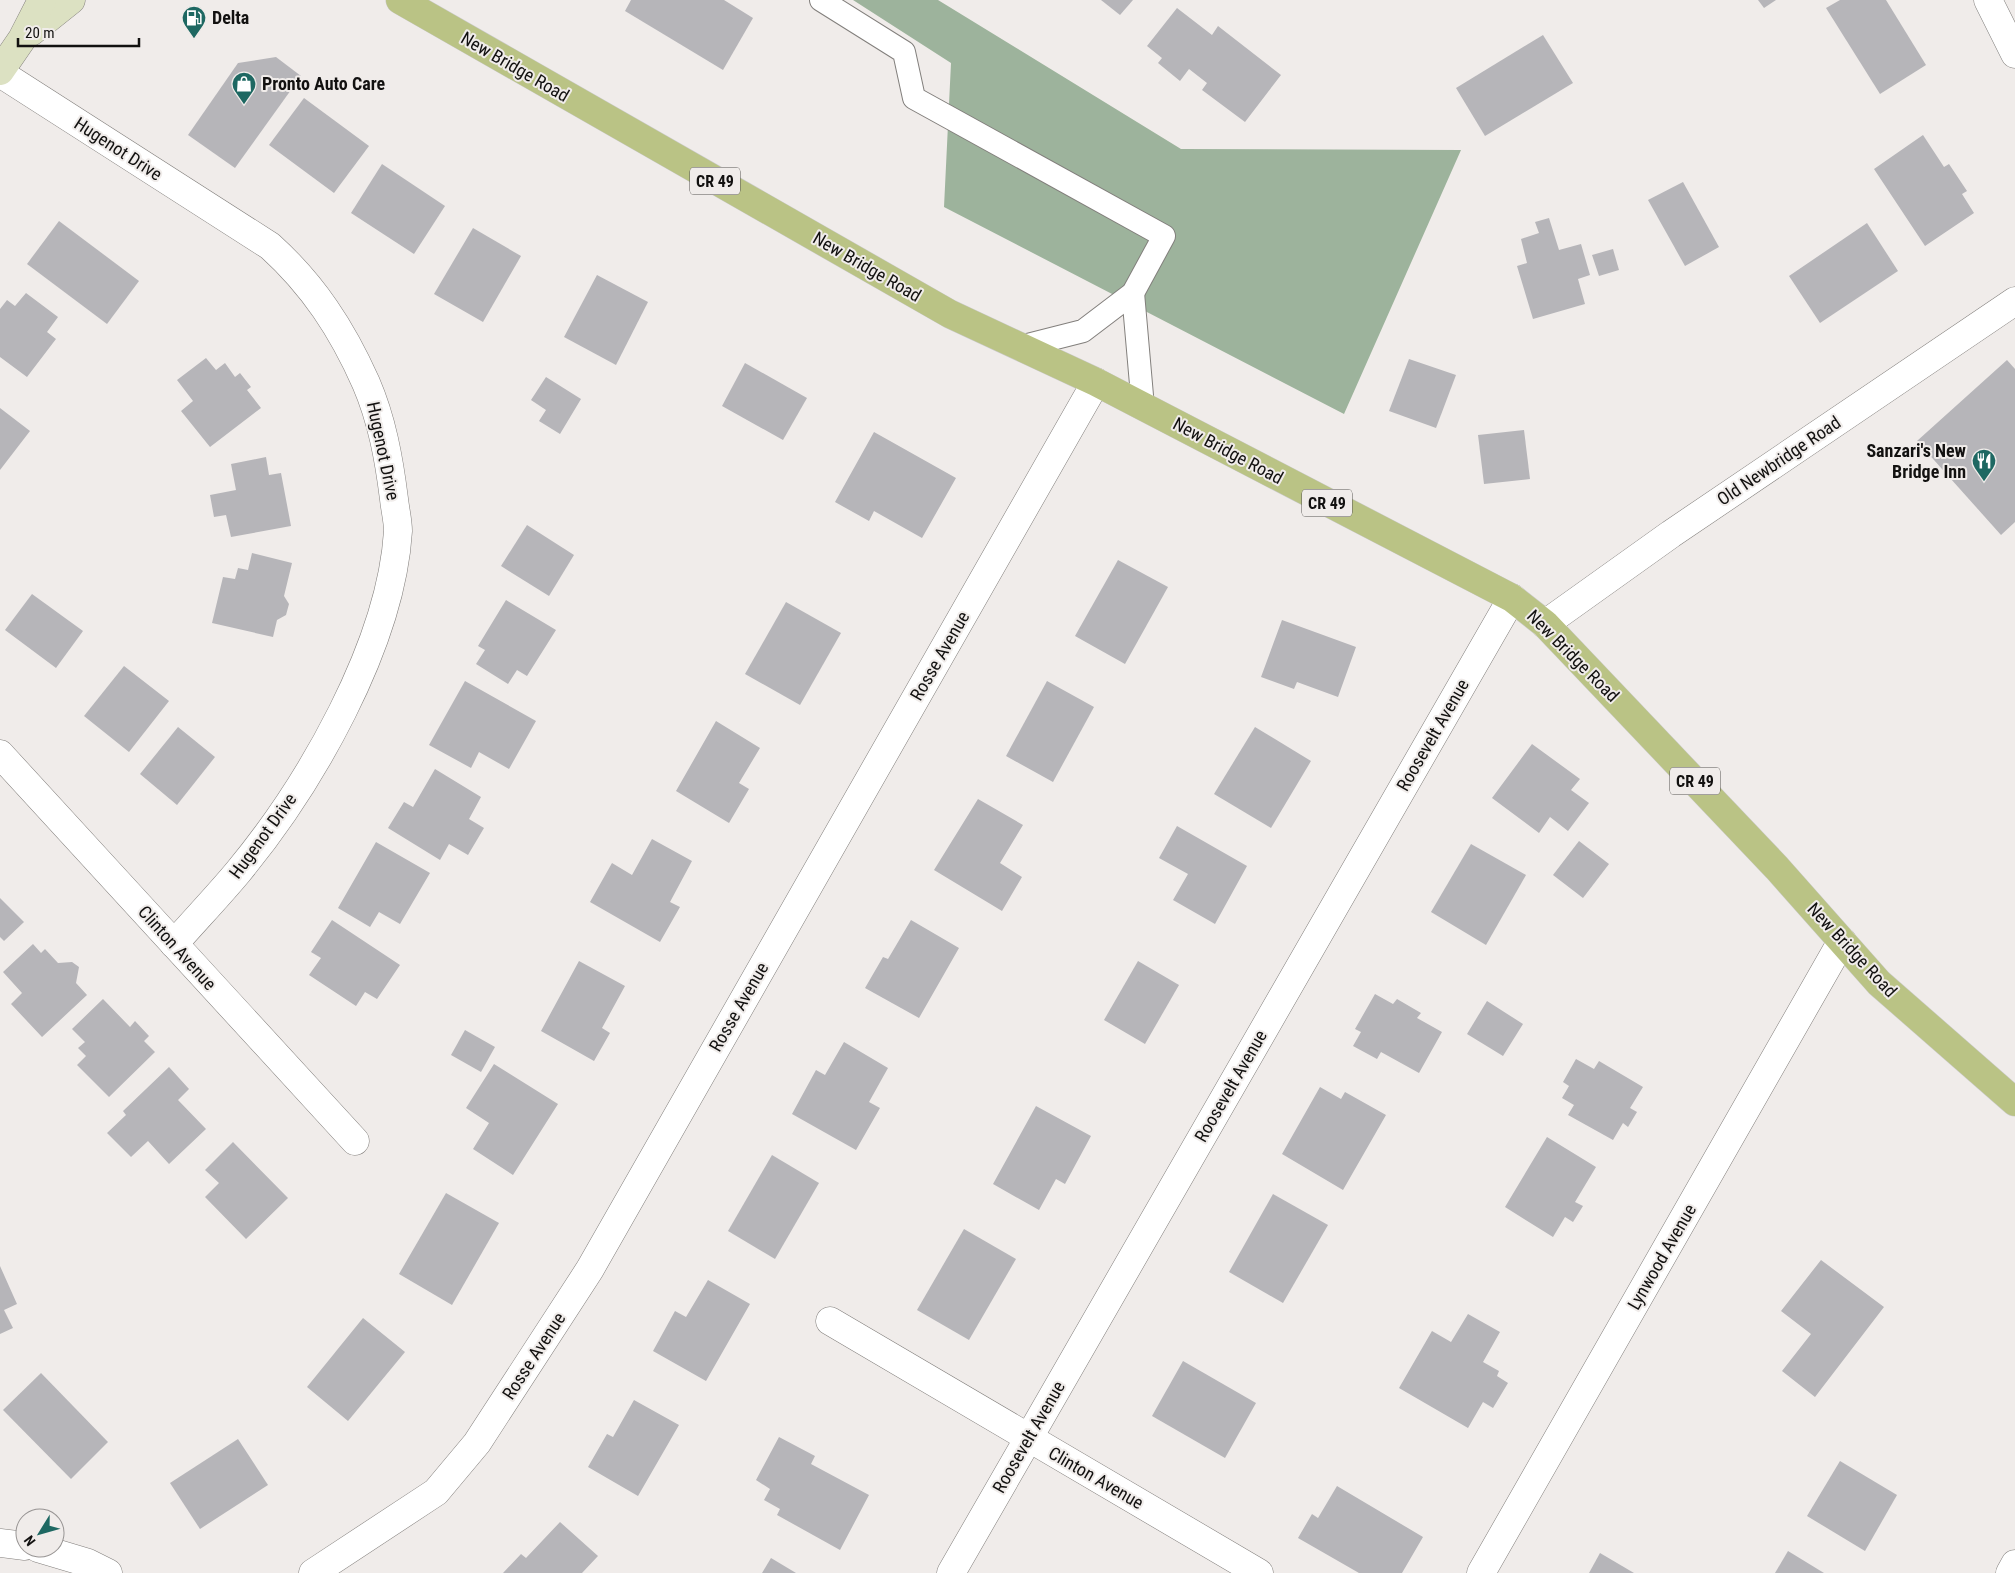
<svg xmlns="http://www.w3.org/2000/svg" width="2015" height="1573" font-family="'Roboto Condensed',sans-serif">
<rect width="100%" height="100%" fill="#f0ecea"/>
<path fill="#9db39c" d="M 853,0 L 938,0 L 1181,149 L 1461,150 L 1344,414 L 944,207 L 951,63 Z"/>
<g fill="#b6b5b9">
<path d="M 631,0 L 724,0 L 753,18 L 723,70 L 625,11 Z"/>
<path d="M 1101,0 L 1133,0 L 1120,15 Z"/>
<path d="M 1758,0 L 1776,0 L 1764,8 Z"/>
<path d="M 1840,0 L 1886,0 L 1926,65 L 1880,94 L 1826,8 Z"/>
<path d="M 1177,8 L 1212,35 L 1218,26 L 1281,75 L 1245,122 L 1202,90 L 1207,83 L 1189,69 L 1180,81 L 1158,63 L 1162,58 L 1147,46 Z"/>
<path d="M 1543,35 L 1573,83 L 1485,136 L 1456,88 Z"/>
<path d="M 276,57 L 301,76 L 235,168 L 188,135 L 238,63 Z"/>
<path d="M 304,98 L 369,146 L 334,193 L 269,145 Z"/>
<path d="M 1923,135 L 1944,167 L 1949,164 L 1967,191 L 1962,194 L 1974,213 L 1925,246 L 1874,169 Z"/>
<path d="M 382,164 L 445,206 L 414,254 L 351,213 Z"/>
<path d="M 1683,182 L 1719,247 L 1685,266 L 1648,200 Z"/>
<path d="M 1549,218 L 1559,250 L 1581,244 L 1590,275 L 1578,279 L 1585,304 L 1533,319 L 1517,266 L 1527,263 L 1521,239 L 1539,233 L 1535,222 Z"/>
<path d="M 59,221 L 139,281 L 107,324 L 27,264 Z"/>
<path d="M 1867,223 L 1898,271 L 1820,323 L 1789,276 Z"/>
<path d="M 473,228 L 521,256 L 483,322 L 434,294 Z"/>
<path d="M 1613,249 L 1619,270 L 1599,276 L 1592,255 Z"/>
<path d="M 597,275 L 648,302 L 616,365 L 564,337 Z"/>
<path d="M 26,293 L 58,317 L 47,332 L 56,339 L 27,377 L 0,357 L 0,309 L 7,300 L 15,306 Z"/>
<path d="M 206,358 L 216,370 L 225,363 L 235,377 L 240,373 L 251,387 L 247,390 L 261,408 L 210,447 L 181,411 L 193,401 L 177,380 Z"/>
<path d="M 1409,359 L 1456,375 L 1436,428 L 1389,411 Z"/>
<path d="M 2007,360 L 2015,369 L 2015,522 L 2001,535 L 1917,441 Z"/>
<path d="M 745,363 L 807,398 L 783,440 L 722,406 Z"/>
<path d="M 546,377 L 581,399 L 560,434 L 539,421 L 546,410 L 531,400 Z"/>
<path d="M 0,408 L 30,431 L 0,470 Z"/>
<path d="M 1524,430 L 1530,479 L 1484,484 L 1478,435 Z"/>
<path d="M 874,432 L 956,478 L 922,538 L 874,511 L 869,521 L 835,502 Z"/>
<path d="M 266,457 L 269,475 L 281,473 L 291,526 L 231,537 L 226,515 L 214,517 L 210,495 L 236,490 L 231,464 Z"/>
<path d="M 527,525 L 574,555 L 549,596 L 501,566 Z"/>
<path d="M 252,553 L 292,563 L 284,596 L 289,604 L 286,615 L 277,620 L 273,637 L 212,623 L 223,577 L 235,579 L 238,568 L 248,570 Z"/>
<path d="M 1118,560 L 1168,587 L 1125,664 L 1075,636 Z"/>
<path d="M 32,594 L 83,631 L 56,668 L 5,630 Z"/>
<path d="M 506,600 L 556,630 L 527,676 L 517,670 L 508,684 L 476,664 L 485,650 L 478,646 Z"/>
<path d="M 786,602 L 841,633 L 800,705 L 745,674 Z"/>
<path d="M 1282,620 L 1356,647 L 1338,697 L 1297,682 L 1294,689 L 1261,677 Z"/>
<path d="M 124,666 L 169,701 L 129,752 L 84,716 Z"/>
<path d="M 465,681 L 536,721 L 509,769 L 479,752 L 471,768 L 429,745 Z"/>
<path d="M 1047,681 L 1094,707 L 1053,782 L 1006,756 Z"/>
<path d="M 716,721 L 760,748 L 739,783 L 749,789 L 729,823 L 676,791 Z"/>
<path d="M 178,727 L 215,757 L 177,805 L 140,774 Z"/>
<path d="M 1255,727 L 1311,761 L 1271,828 L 1214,794 Z"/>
<path d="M 1532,744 L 1580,779 L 1571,790 L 1589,803 L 1568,831 L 1550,817 L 1539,833 L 1492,798 Z"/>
<path d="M 435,769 L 481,797 L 469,819 L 484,828 L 468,855 L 449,844 L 440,860 L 388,828 L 404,802 L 413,807 Z"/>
<path d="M 978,799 L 1023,825 L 1000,863 L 1022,877 L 1002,911 L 934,870 Z"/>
<path d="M 1177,826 L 1247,866 L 1215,924 L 1173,900 L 1188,874 L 1159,858 Z"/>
<path d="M 652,839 L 692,861 L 670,902 L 680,907 L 660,942 L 590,902 L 612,863 L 632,875 Z"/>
<path d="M 1579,841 L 1609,864 L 1583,898 L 1553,875 Z"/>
<path d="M 376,842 L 430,873 L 400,924 L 379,912 L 370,927 L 338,908 Z"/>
<path d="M 1471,844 L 1526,875 L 1486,945 L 1431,912 Z"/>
<path d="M 0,898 L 24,922 L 4,941 L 0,937 Z"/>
<path d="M 332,920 L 400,965 L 377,999 L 365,992 L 356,1006 L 309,975 L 321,958 L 311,952 Z"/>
<path d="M 911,920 L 959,948 L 919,1018 L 865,988 L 883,957 L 888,959 Z"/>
<path d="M 33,944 L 41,953 L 45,949 L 58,963 L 72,962 L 79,967 L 76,983 L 87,995 L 42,1037 L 11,1004 L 22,993 L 3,972 Z"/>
<path d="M 579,961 L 625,986 L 602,1028 L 610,1033 L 594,1061 L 541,1031 Z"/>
<path d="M 1138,961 L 1179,985 L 1145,1044 L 1104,1020 Z"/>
<path d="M 1375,994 L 1393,1004 L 1397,999 L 1421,1013 L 1417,1018 L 1442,1032 L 1419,1073 L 1381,1052 L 1377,1059 L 1353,1046 L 1361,1032 L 1355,1029 Z"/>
<path d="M 103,999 L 130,1027 L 135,1021 L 149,1036 L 144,1041 L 155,1052 L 109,1097 L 77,1065 L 86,1056 L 78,1048 L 85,1042 L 72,1029 Z"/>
<path d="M 1487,1001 L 1523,1024 L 1503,1056 L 1467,1034 Z"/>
<path d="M 465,1030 L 495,1047 L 481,1072 L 451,1055 Z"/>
<path d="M 844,1042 L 888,1068 L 869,1102 L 880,1108 L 856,1150 L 792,1114 L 816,1070 L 825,1075 Z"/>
<path d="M 1576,1059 L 1594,1069 L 1599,1061 L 1643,1087 L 1630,1108 L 1637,1112 L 1628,1127 L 1623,1123 L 1613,1140 L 1568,1115 L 1574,1105 L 1562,1098 L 1569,1086 L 1563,1082 Z"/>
<path d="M 494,1064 L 558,1104 L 513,1175 L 473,1149 L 489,1123 L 466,1108 Z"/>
<path d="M 169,1067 L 189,1089 L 178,1100 L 206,1129 L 169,1164 L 148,1141 L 131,1157 L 107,1133 L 126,1115 L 123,1111 Z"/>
<path d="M 1320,1087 L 1341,1099 L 1345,1092 L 1386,1115 L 1343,1190 L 1282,1154 Z"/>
<path d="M 1036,1106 L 1091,1136 L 1065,1184 L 1056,1179 L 1039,1210 L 993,1184 Z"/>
<path d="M 1547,1137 L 1596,1167 L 1575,1202 L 1583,1206 L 1573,1222 L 1565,1217 L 1553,1237 L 1505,1207 Z"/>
<path d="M 233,1142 L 288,1198 L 246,1239 L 205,1197 L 219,1183 L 205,1170 Z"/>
<path d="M 772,1155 L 819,1183 L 775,1259 L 728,1231 Z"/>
<path d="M 446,1193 L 499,1223 L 452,1305 L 399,1274 Z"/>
<path d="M 1273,1194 L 1328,1225 L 1283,1303 L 1229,1272 Z"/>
<path d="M 964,1229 L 1016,1259 L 969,1340 L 917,1310 Z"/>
<path d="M 1821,1260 L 1884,1307 L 1815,1397 L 1782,1371 L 1811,1334 L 1781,1311 Z"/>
<path d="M 0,1266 L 17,1304 L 4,1310 L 13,1328 L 0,1334 Z"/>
<path d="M 708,1280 L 750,1304 L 706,1381 L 653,1351 L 675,1311 L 686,1317 Z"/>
<path d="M 1468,1314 L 1500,1332 L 1483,1362 L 1499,1371 L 1497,1376 L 1508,1383 L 1493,1408 L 1483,1402 L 1468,1428 L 1399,1388 L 1432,1331 L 1451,1342 Z"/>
<path d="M 363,1318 L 405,1352 L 348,1421 L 307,1387 Z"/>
<path d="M 1183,1361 L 1256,1403 L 1225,1458 L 1152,1416 Z"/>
<path d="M 41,1373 L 108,1442 L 71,1479 L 3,1410 Z"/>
<path d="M 634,1400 L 679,1425 L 638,1496 L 588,1467 L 607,1434 L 613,1437 Z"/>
<path d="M 779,1437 L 815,1456 L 811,1464 L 869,1495 L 840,1550 L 777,1515 L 780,1509 L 764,1500 L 770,1489 L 756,1480 Z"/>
<path d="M 238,1439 L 268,1485 L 200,1529 L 170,1483 Z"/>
<path d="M 1840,1461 L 1897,1495 L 1865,1551 L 1807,1516 Z"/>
<path d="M 1337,1486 L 1423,1537 L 1402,1573 L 1359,1573 L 1298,1538 L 1312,1514 L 1318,1518 Z"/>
<path d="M 560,1522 L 598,1556 L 582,1573 L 503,1573 L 521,1554 L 526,1558 Z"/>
<path d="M 1788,1551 L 1824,1573 L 1775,1573 Z"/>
<path d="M 1600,1553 L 1634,1573 L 1589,1573 Z"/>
<path d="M 771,1558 L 796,1573 L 762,1573 Z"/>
</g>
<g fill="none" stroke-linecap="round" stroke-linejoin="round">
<defs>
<g id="service">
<path d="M 821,0 L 904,52 L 914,98 L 1164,236 L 1133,293 L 1083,331 L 1020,347"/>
<path d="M 1133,293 L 1143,407"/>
</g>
<g id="minor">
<path d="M 1988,0 L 2015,54"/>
<path d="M 0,73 L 270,246 C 313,285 342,329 366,383 C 382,420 389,459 394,499 C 395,509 398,521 398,531 C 391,645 310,785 238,872 C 218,896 195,920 174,944"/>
<path d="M 1545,624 L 1671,534 L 2015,301"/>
<path d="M 0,754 L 355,1141"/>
<path d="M 830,1321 L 1259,1573"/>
<path d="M 0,1543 L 25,1546"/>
<path d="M 38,1548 L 88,1563 L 108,1573"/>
<path d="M 313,1573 L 436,1492 L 477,1443 L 590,1269 L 1096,382"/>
<path d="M 951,1573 L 1512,598"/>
<path d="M 1481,1573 L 1842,941"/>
<path d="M 2010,1573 L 2015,1564"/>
</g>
<g id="secondary">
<path d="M 31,32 L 71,0"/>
<path d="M 0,71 L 22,39 L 42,0"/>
</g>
<path id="primary" d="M 400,0 L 950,314 L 1096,382 L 1512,598 L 1545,624 L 1777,868 L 1879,983 L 2015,1102"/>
</defs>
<use href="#service" stroke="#827f7c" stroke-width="24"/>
<use href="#minor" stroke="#827f7c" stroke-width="29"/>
<use href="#secondary" stroke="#827f7c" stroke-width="29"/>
<use href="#primary" stroke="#cbcbca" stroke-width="29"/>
<use href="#service" stroke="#fff" stroke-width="22"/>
<use href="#minor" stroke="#fff" stroke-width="28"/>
<use href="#secondary" stroke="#dce1c2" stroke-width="28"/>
<use href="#primary" stroke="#bac385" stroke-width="28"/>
</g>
<defs>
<symbol id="fuel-pin" viewBox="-11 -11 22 30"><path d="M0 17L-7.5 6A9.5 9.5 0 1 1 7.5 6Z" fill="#1e6862" stroke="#f0ecea"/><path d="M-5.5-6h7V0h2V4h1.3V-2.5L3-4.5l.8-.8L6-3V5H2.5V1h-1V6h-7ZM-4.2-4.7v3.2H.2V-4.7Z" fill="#fff"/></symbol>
<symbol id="shop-pin" viewBox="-11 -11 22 30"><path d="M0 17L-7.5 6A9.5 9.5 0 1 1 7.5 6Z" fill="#1e6862" stroke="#f0ecea"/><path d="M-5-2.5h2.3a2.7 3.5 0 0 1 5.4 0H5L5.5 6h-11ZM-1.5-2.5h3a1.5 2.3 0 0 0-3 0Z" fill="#fff"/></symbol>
<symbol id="restaurant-pin" viewBox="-11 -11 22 30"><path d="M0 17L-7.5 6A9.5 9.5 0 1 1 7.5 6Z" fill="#1e6862" stroke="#f0ecea"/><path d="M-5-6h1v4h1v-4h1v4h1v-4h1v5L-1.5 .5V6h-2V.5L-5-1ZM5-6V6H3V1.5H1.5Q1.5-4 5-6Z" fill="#fff"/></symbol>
</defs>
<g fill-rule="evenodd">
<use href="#fuel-pin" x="180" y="4" width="28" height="38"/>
<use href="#shop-pin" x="230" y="70" width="28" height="38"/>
<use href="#restaurant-pin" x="1970" y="447" width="28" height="38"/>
</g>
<g text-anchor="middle" stroke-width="4" stroke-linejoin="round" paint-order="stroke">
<g fill="#f0ecea" stroke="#555351" stroke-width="1">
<rect x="690" y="167.5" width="50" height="27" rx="4"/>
<rect x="1302" y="489.5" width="50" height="27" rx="4"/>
<rect x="1670" y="767.5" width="50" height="27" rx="4"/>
</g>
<g font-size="16" font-weight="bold" fill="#121110">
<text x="715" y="187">CR 49</text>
<text x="1327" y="509">CR 49</text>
<text x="1695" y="787">CR 49</text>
</g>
<g font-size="18" font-weight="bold" fill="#121110" stroke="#f0ecea" text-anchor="start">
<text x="212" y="24">Delta</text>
<text x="262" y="90">Pronto Auto Care</text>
<text x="1966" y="457" text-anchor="end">Sanzari's New<tspan x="1966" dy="21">Bridge Inn</tspan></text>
</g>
<g font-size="18" fill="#121110" stroke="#f0ecea">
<text transform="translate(515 67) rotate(30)" y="6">New Bridge Road</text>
<text transform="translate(118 149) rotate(33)" y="6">Hugenot Drive</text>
<text transform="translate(867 267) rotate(30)" y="6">New Bridge Road</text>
<text transform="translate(383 451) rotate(78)" y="6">Hugenot Drive</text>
<text transform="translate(1228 451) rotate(28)" y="6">New Bridge Road</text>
<text transform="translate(1779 461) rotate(-34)" y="6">Old Newbridge Road</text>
<text transform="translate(940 656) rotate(-60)" y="6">Rosse Avenue</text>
<text transform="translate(1573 656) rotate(45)" y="6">New Bridge Road</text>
<text transform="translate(1433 735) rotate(-60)" y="6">Roosevelt Avenue</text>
<text transform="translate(263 836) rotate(-54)" y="6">Hugenot Drive</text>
<text transform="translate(177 948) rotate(48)" y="6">Clinton Avenue</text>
<text transform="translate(1852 950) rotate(47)" y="6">New Bridge Road</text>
<text transform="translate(739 1007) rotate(-60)" y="6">Rosse Avenue</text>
<text transform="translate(1231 1086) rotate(-60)" y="6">Roosevelt Avenue</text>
<text transform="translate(1662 1257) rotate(-60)" y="6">Lynwood Avenue</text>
<text transform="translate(534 1356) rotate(-57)" y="6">Rosse Avenue</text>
<text transform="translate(1029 1437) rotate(-60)" y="6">Roosevelt Avenue</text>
<text transform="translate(1096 1478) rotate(30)" y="6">Clinton Avenue</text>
</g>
</g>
<g transform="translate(40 1533) rotate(233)"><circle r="24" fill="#f0ecea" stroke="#979493"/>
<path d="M0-4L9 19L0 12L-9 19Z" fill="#1e6862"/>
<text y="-8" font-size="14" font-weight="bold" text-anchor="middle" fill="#121110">N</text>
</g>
<path d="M18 38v8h121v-8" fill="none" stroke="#121110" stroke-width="2.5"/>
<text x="25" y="38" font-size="15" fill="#121110" stroke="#f0ecea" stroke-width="4" paint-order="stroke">20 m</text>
</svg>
